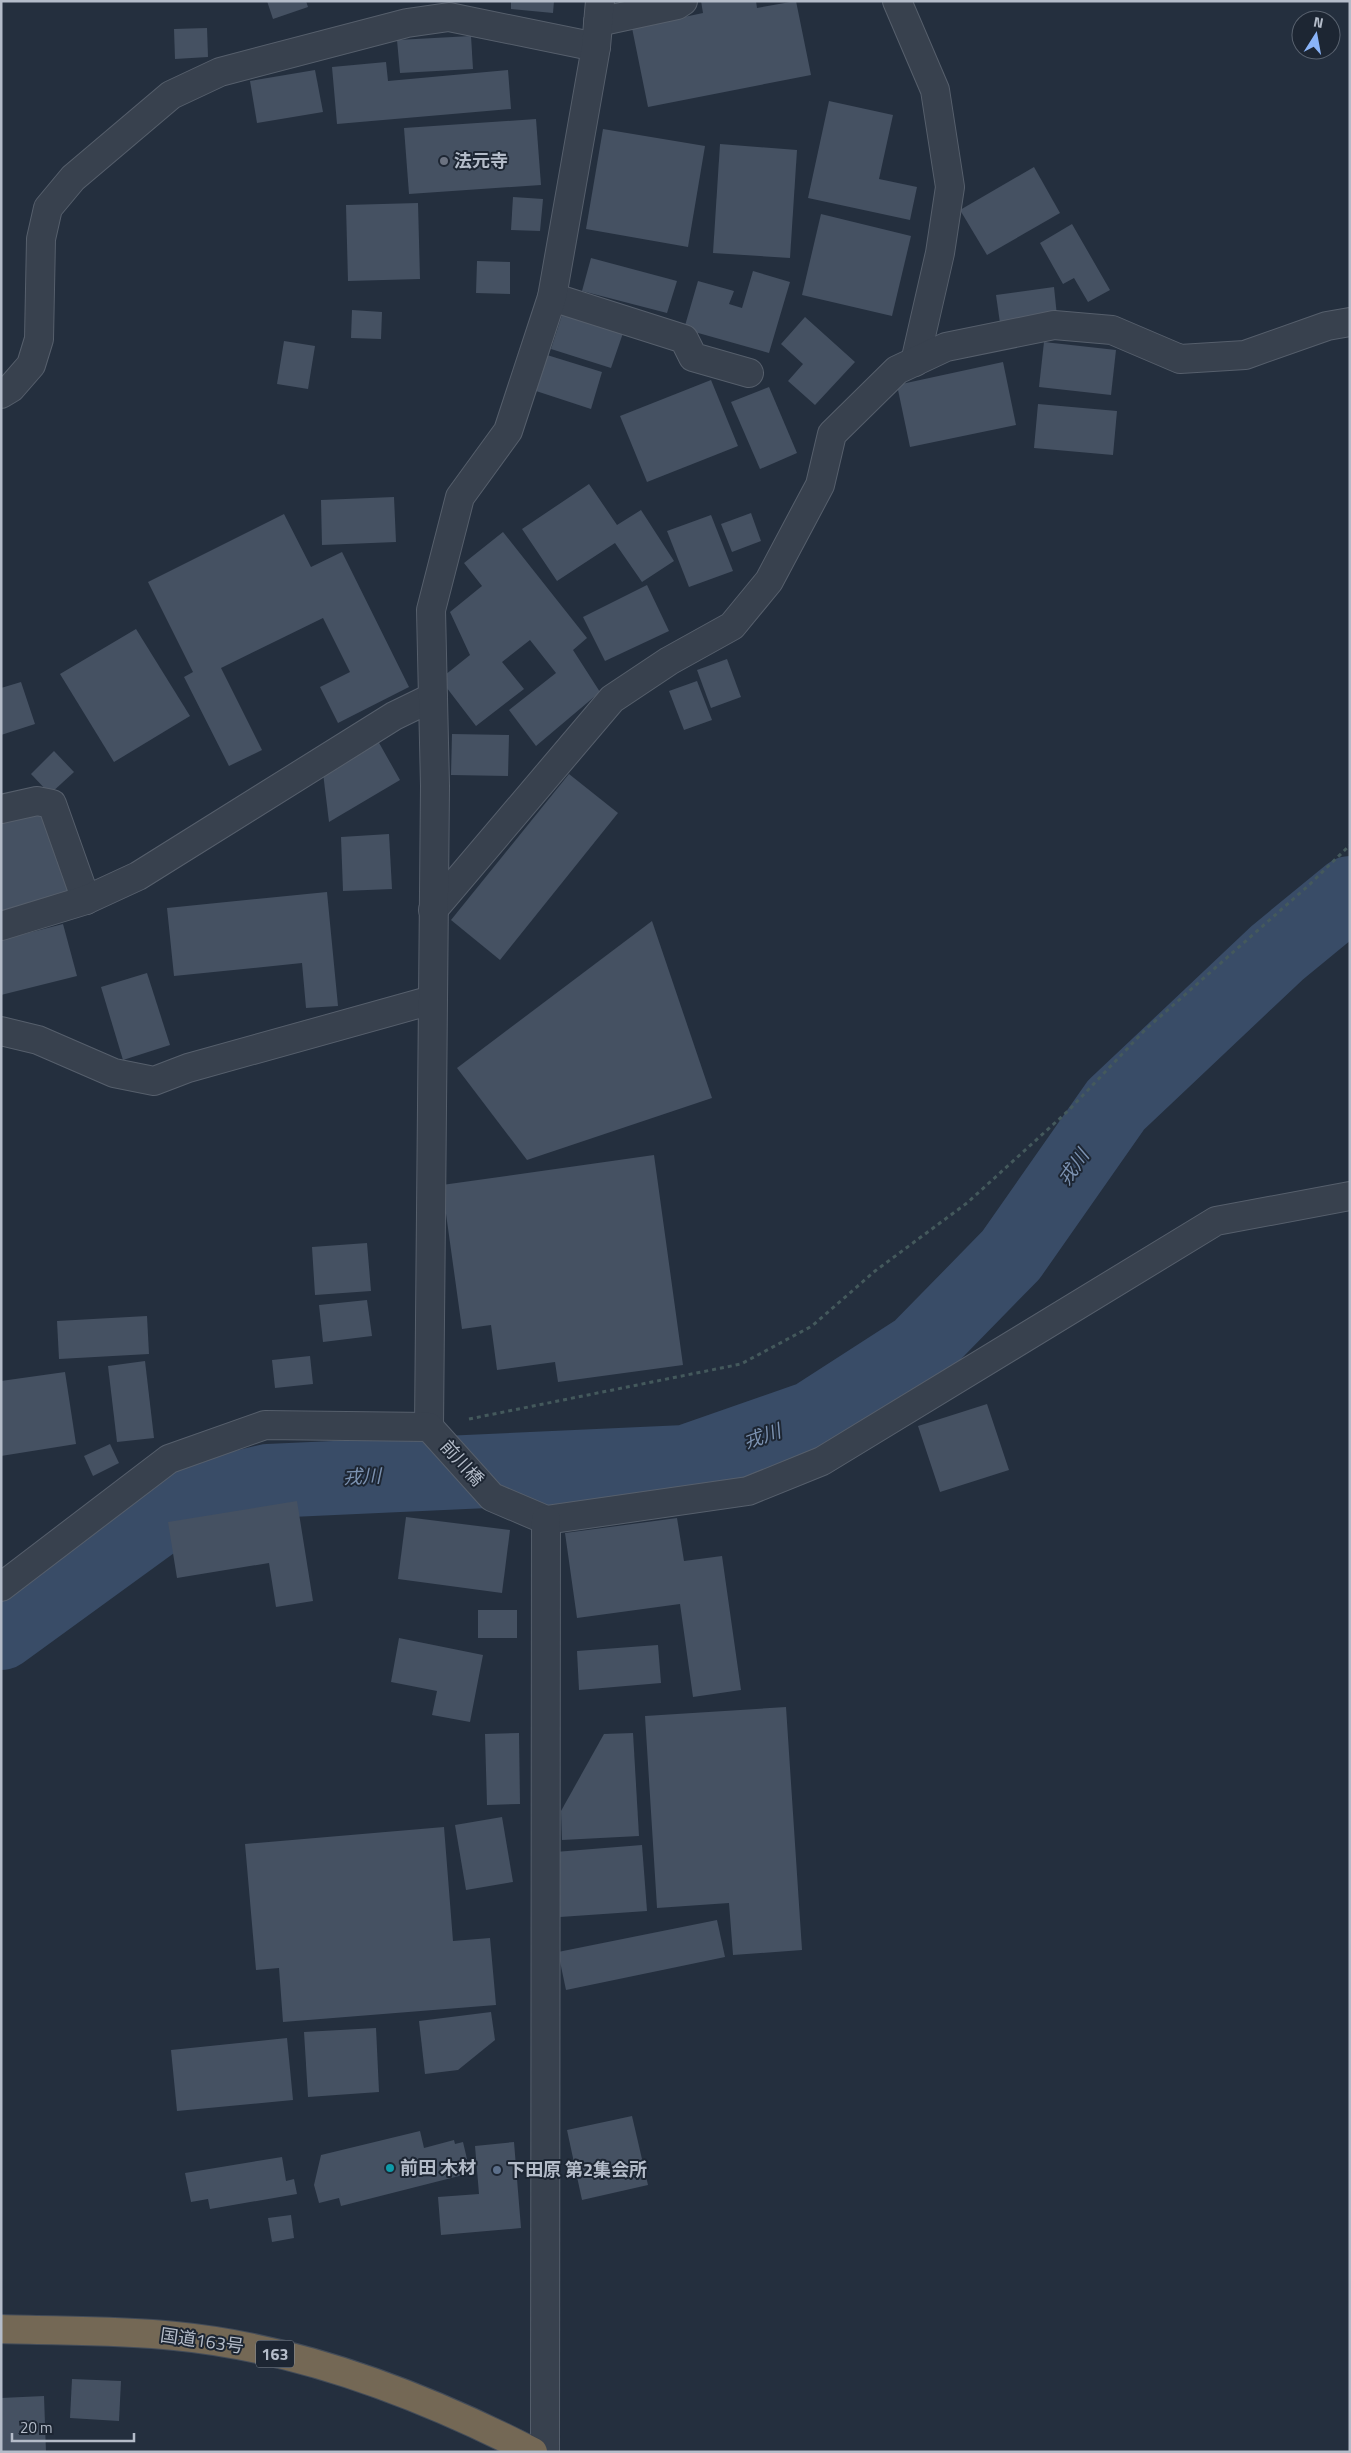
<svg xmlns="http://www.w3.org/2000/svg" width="1351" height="2453" font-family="'Titillium Web','Noto Sans JP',sans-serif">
<rect width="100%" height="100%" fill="#242f3e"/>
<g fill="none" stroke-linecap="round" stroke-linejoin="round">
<path stroke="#394c67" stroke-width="74" d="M 1,1633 L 162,1516 L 209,1495 L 268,1481 L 686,1462 L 812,1418 L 919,1349 L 1011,1255 L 1116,1105 L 1277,953 L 1350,893"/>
</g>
<g fill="#455162">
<path d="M 267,1 L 306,1 L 308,7 L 273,19 Z"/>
<path d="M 511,1 L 554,1 L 553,13 L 511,9 Z"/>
<path d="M 701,1 L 756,1 L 757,8 L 796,1 L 811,75 L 648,107 L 632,28 L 703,13 Z"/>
<path d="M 207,28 L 208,57 L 175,59 L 174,29 Z"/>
<path d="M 471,36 L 473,69 L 400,73 L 397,40 Z"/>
<path d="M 386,62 L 388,81 L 508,70 L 511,109 L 337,124 L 332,67 Z"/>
<path d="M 315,70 L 323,112 L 257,123 L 250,81 Z"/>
<path d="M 829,101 L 893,115 L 879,179 L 917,187 L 910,220 L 808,198 Z"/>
<path d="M 536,119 L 541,185 L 409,194 L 404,128 Z"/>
<path d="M 603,129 L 705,146 L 688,247 L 586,229 Z"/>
<path d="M 720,144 L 797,150 L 790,258 L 713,253 Z"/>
<path d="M 1034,167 L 1060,213 L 987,255 L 960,210 Z"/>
<path d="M 513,197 L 543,199 L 540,231 L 511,230 Z"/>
<path d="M 418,203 L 420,279 L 348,281 L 346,205 Z"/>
<path d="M 821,214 L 911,236 L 892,316 L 802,295 Z"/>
<path d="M 1072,224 L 1110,290 L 1088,302 L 1074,278 L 1063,284 L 1040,243 Z"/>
<path d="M 591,258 L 677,281 L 667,313 L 582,291 Z"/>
<path d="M 477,261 L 510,262 L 510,294 L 476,293 Z"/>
<path d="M 753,271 L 790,282 L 769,353 L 684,329 L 698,281 L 734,291 L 729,304 L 742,308 Z"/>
<path d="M 1054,287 L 1057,316 L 1000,323 L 996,295 Z"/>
<path d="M 352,310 L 382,312 L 381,339 L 351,338 Z"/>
<path d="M 562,315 L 623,333 L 611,368 L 551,349 Z"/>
<path d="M 805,317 L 855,362 L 815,405 L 788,381 L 803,364 L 781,344 Z"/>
<path d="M 284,341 L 315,346 L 308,389 L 277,384 Z"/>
<path d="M 1044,342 L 1116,350 L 1111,395 L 1039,387 Z"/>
<path d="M 547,355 L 602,372 L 591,409 L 536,391 Z"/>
<path d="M 1003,362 L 1016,425 L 910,447 L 897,385 Z"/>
<path d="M 711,380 L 738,446 L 647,482 L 620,416 Z"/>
<path d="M 769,387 L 797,453 L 760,469 L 731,402 Z"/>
<path d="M 1038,404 L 1117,411 L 1113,455 L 1034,448 Z"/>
<path d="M 589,484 L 617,525 L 641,510 L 674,561 L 642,582 L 615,543 L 557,581 L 522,529 Z"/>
<path d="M 394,497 L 396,542 L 322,545 L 321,500 Z"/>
<path d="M 751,513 L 761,541 L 732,552 L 721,524 Z"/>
<path d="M 284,514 L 311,567 L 342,552 L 409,687 L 338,723 L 320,687 L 350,672 L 323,618 L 221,668 L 262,750 L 229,766 L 184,677 L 193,672 L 148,582 Z"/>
<path d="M 711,515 L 733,571 L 689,587 L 667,531 Z"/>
<path d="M 503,532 L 587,638 L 573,650 L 600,692 L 536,746 L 509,710 L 556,673 L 530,640 L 502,662 L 524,689 L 476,726 L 440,679 L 470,655 L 450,612 L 482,586 L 464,563 Z"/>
<path d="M 647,585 L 669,631 L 605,661 L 583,617 Z"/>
<path d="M 136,629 L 190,716 L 114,762 L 60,674 Z"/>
<path d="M 727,659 L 741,697 L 711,708 L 697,670 Z"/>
<path d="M 697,681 L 712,720 L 684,730 L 669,691 Z"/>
<path d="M 21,682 L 35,724 L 1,735 L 1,688 Z"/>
<path d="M 452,734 L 509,735 L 508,776 L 451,775 Z"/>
<path d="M 378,741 L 400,780 L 329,822 L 323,773 Z"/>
<path d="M 54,751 L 74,772 L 50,794 L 31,774 Z"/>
<path d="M 569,774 L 618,813 L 500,960 L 451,920 Z"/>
<path d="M 42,804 L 70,894 L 1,916 L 1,817 Z"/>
<path d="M 389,834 L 392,889 L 343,891 L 341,837 Z"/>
<path d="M 327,892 L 338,1006 L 306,1008 L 302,963 L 174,976 L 167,908 Z"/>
<path d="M 652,921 L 712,1098 L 527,1160 L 457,1068 Z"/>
<path d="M 63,924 L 77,976 L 1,995 L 1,940 Z"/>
<path d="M 147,973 L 170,1045 L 123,1060 L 101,987 Z"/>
<path d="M 654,1155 L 683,1365 L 558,1382 L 555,1362 L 497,1370 L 491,1325 L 462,1329 L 442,1185 Z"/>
<path d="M 367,1243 L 371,1291 L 315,1295 L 312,1247 Z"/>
<path d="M 367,1300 L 372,1336 L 323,1342 L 319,1305 Z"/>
<path d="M 147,1316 L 149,1354 L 59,1359 L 57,1321 Z"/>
<path d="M 310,1356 L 313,1384 L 275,1388 L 272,1360 Z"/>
<path d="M 145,1361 L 154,1438 L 117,1442 L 108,1366 Z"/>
<path d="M 65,1372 L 76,1444 L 1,1456 L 1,1381 Z"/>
<path d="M 987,1404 L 1009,1470 L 940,1492 L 918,1426 Z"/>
<path d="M 110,1444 L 119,1463 L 93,1476 L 84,1456 Z"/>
<path d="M 297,1501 L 313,1601 L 276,1607 L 269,1563 L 177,1578 L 168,1522 Z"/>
<path d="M 406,1517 L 510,1530 L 502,1593 L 398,1579 Z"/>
<path d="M 677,1518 L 684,1561 L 722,1556 L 741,1690 L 693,1697 L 680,1604 L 577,1618 L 565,1533 Z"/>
<rect x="478" y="1610" width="39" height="28"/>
<path d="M 399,1638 L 483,1655 L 470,1722 L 432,1715 L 437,1691 L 391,1682 Z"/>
<path d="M 658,1645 L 661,1683 L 579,1690 L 577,1651 Z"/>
<path d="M 786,1707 L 802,1950 L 733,1955 L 729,1903 L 657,1908 L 645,1716 Z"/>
<path d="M 519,1733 L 520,1804 L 487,1805 L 485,1734 Z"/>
<path d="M 633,1733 L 639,1836 L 562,1840 L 561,1811 L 604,1734 Z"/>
<path d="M 502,1817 L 513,1882 L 466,1890 L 455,1825 Z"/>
<path d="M 444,1827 L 453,1941 L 490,1938 L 496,2005 L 283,2022 L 279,1968 L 256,1970 L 245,1844 Z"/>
<path d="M 642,1845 L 647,1911 L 560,1917 L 555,1852 Z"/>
<path d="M 717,1920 L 725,1957 L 566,1990 L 558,1952 Z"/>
<path d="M 491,2012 L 495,2040 L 458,2070 L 425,2074 L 419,2021 Z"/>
<path d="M 376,2028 L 379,2092 L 308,2097 L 304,2032 Z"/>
<path d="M 287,2038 L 293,2100 L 177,2111 L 171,2050 Z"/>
<path d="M 632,2116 L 648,2185 L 582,2200 L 567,2130 Z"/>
<path d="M 420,2131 L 424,2148 L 454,2140 L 455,2144 L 463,2142 L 467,2159 L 460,2161 L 463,2175 L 341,2206 L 339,2198 L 319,2203 L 314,2185 L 321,2155 Z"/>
<path d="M 514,2142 L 521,2228 L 441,2235 L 438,2197 L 479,2194 L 475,2146 Z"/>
<path d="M 282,2157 L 286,2181 L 294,2179 L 297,2194 L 210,2209 L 208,2199 L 191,2202 L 185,2173 Z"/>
<path d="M 291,2215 L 294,2238 L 272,2242 L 268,2218 Z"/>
<path d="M 72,2379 L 121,2381 L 119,2421 L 70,2418 Z"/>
<path d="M 44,2396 L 46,2452 L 1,2452 L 1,2398 Z"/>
</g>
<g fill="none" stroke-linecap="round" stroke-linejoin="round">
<defs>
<g id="street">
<path d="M 897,1 L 935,90 L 950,187 L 940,253 L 915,362"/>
<path d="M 598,22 L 677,5 L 683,1"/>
<path d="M 552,297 L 684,339 L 693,357 L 749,373"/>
<path d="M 1,394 L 11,388 L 31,365 L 39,339 L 41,239 L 48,208 L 73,178 L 171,95 L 220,72 L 407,23 L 449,17 L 596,47"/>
<path d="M 1,809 L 37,801 L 52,804 L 86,900"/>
<path d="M 433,910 L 612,699 L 669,661 L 732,626 L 769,581 L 820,485 L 832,434 L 897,370 L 946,347 L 1054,325 L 1112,330 L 1180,359 L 1245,355 L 1327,326 L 1350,322"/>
<path d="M 1,926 L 86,900 L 138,876 L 394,716 L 433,697"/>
<path d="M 1,1031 L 38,1040 L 114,1073 L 154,1081 L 188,1068 L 432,1000"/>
<path d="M 429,1427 L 435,786 L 431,610 L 460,497 L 508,431 L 552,297 L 596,47 L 600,1"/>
<path d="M 1,1587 L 169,1459 L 265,1425 L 429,1427 L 492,1497 L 546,1520 L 748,1491 L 822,1461 L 1216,1221 L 1350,1196"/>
<path d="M 545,2452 L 546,1520"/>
</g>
<path id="highway" d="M 1,2329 C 59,2331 118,2330 175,2336 C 300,2348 422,2395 533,2452"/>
</defs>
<use href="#street" stroke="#565f6c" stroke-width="30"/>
<use href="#highway" stroke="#434c59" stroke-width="30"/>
<path stroke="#44595c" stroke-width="3" stroke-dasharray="4 4" stroke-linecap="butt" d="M 469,1419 L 741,1364 L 812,1326 L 875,1271 L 967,1203 L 1068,1111 L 1145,1030 L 1308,886 L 1350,845"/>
<use href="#street" stroke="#38414e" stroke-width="28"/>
<use href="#highway" stroke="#746855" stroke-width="28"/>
</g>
<circle fill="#6b7280" stroke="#1d2633" stroke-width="2" cx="444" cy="161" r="5"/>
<circle fill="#0f9aa8" stroke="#1d2633" stroke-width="2" cx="390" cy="2168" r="5"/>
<circle fill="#5c6f8a" stroke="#1d2633" stroke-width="2" cx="497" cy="2170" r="5"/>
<g text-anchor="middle" stroke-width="4" stroke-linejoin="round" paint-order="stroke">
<rect fill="#1d2633" stroke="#878f9c" stroke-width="1" x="256" y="2340.5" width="38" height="27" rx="4"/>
<g font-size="16" font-weight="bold" fill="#b4bcc9">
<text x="275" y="2360">163</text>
</g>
<g font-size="18" font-weight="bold" fill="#b4bcc9" stroke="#1d2633" text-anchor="start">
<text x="454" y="167">法元寺</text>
<text x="400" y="2174">前田 木材</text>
<text x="507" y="2176">下田原 第2集会所</text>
</g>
<g font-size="18" fill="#b4bcc9" stroke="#1d2633">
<text transform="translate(462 1463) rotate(48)" y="6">前川橋</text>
<text transform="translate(202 2341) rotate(8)" y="6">国道163号</text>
</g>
<g font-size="19" font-style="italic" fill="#7c92b1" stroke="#1d2633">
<text transform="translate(1073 1167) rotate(-55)" y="7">戎川</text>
<text transform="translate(762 1436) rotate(-19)" y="7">戎川</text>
<text transform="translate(362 1476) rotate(-2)" y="7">戎川</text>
</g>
</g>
<rect width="1351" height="2453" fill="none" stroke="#b4bcc9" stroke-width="5"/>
<g transform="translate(1316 35) rotate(11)"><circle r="24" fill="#1d2633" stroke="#59626f"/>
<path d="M0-4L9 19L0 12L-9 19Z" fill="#8ab4f8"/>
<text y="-8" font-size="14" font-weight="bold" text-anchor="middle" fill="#b4bcc9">N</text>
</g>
<path d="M12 2433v8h122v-8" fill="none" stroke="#b4bcc9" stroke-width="2.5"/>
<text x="20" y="2433" font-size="15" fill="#b4bcc9" stroke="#1d2633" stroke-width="4" paint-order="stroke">20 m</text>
</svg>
